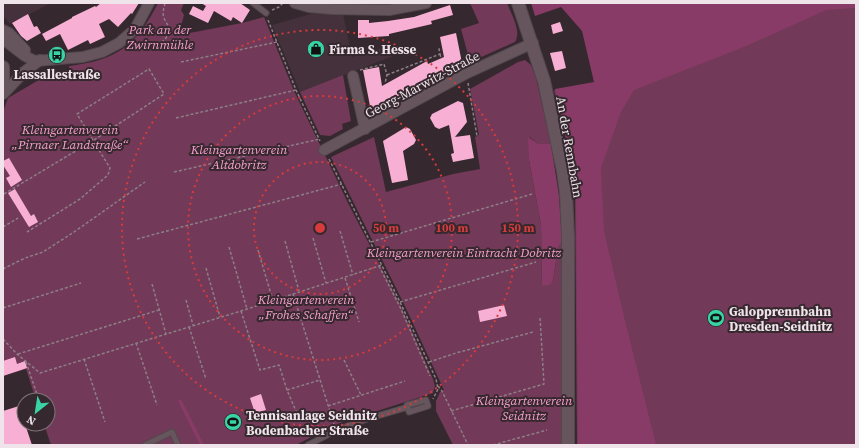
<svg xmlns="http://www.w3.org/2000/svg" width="859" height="448" font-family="'Source Serif 4',serif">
<rect width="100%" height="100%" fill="#36282f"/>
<g fill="#45313b">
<path d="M 3,3 L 51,3 L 10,24 L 3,16 Z"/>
<path d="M 311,14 L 343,14 L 352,57 L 394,44 L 396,55 L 300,92 L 272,25 Z"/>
</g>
<g fill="#723958">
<path d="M 158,3 L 184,3 L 181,10 L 184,15 L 179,35 L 242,23 L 264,17 L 294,91 L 349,205 L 399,302 L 433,379 L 435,386 L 433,393 L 334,425 L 296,445 L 51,445 L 44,424 L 48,424 L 48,400 L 36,400 L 26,369 L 3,376 L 3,112 L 8,98 L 49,74 L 69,71 L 69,66 C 117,60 136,46 158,3 Z"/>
<path d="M 470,3 L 507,3 C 511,14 522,31 515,42 L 470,62 L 461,29 L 479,23 Z"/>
<path d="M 856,3 L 856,445 L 577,445 L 575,190 L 564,130 L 554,90 L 594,85 L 600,6 Z"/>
<path d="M 525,60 L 531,65 L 536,78 L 551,144 L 539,144 L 529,137 L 529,160 L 541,225 L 542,286 L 553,281 L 558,248 L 562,242 L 562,445 L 453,445 L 436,411 L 436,401 L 440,392 L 444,390 L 403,302 L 331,157 L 374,137 L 386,192 L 453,174 L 480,169 L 475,137 L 479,135 L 470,89 L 518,62 Z"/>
<path d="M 343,75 L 351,121 L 342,124 L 343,129 L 330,136 L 320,135 L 300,92 Z"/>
</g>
<g fill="#883b66">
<path d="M 531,3 L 856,3 L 856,8 L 826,10 L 744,47 L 634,90 L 621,112 L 601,168 L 604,231 L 626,325 L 656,445 L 578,445 L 576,191 L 565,130 L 555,89 L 594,82 L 582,31 L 561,7 L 535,16 Z"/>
<path d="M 528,137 L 539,144 L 551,144 L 559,196 L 562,242 L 558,248 L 553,281 L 549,285 L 542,286 L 541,225 L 529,160 Z"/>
<path d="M 181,399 L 204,445 L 200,445 L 178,401 Z"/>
</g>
<g fill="#f7b0d3">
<path d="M 101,3 L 139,3 L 132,14 L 131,13 L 118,27 L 109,19 L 99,24 L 105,37 L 90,44 L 88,40 L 68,50 L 60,34 L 46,41 L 42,34 L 72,18 L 72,17 L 95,6 L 96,7 Z"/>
<path d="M 201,3 L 240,3 L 250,10 L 242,23 L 233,17 L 231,21 L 214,11 L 208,23 L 189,14 L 193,6 L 203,11 L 206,6 Z"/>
<path d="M 450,5 L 453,15 L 431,21 L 432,24 L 389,34 L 389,36 L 358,38 L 358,20 L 369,20 L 369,23 L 388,21 L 414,17 Z"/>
<path d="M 28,14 L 34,27 L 37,26 L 41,33 L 27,41 L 21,36 L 12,23 Z"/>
<path d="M 560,22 L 563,31 L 553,34 L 551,25 Z"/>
<path d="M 456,33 L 462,63 L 460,67 L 437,79 L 433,77 L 397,97 L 396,101 L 375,113 L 371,111 L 363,70 L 379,67 L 382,86 L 427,61 L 428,64 L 444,57 L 440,37 Z"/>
<path d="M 562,51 L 566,68 L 555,71 L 550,53 Z"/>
<path d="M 458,101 L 463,103 L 467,122 L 455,137 L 470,135 L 474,158 L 453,162 L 451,154 L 454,153 L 449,125 L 439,129 L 435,127 L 430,118 L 432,114 Z"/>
<path d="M 406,127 L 410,129 L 416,140 L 414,144 L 403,151 L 408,180 L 392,183 L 383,141 Z"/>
<path d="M 9,158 L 22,180 L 11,187 L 6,178 L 10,176 L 3,165 L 3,161 Z"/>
<path d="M 15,189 L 31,216 L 34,214 L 38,222 L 29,227 L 8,193 Z"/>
<path d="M 504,305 L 507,316 L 480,322 L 478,311 Z"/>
<path d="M 15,357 L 17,364 L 25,361 L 27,368 L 3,376 L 3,361 Z"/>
<path d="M 261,394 L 266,410 L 255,413 L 250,398 Z"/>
<path d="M 19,406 L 24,424 L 25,424 L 32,445 L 3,445 L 3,411 Z"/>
</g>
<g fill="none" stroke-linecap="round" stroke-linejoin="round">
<defs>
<g id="lane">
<path d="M 253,3 L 266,13"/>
<path d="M 145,445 L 172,432 L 178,445"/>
<path d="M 308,445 L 337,430 L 367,419 L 408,407 L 407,405 L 426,400 L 428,406 L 409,412 L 408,407"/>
</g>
<g id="street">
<path d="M 295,3 L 309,7 L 333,9 L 389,10 L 426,3"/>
<path d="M 3,30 L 9,33 L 25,50"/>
<path d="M 3,39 L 25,56 L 35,61 L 83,57 L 102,52 L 119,43 L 135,29 L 149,3"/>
<path d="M 353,76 L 365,129"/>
<path d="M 3,94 L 24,72 L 40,60"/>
<path d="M 324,150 L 467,73 L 533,43"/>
</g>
<g id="secondary">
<path d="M 518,3 L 544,81 L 563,171 L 566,193 L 568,236 L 568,445"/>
<path d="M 3,67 L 3,81"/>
</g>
</defs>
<use href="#lane" stroke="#53474e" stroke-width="7"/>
<use href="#street" stroke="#53474e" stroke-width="12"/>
<use href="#secondary" stroke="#53474e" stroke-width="14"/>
<g stroke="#8c7f85" stroke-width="1.5" stroke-dasharray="3 2" stroke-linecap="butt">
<path d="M 272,10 L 279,7 L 283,3"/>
<path d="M 268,20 L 296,90 L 320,141"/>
<path d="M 128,47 C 140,53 168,46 169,30 C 169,25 166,23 164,18 C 162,13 164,8 165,3"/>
<path d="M 440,54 L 441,58"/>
<path d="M 181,62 L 277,42"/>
<path d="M 360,70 L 384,64 L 387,75 L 385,83"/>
<path d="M 387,75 L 440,54 L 439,49 L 442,49"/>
<path d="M 468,83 L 477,136"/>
<path d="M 176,118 L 296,90"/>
<path d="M 329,159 L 400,302 L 436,379 L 438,389 L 433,399"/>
<path d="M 174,172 L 320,139"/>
<path d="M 4,194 L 94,140 L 164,94 L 149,69 L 77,114 L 110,168 L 108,175 L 80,199 L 27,232"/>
<path d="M 3,227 L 18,218"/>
<path d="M 340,231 L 353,275"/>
<path d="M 313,238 L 326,283"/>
<path d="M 137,239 L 342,184"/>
<path d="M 285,241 L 299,291"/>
<path d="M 371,242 L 532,194"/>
<path d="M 229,247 L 247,309"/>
<path d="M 258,250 L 273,301"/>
<path d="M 379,266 L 401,309 L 430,376"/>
<path d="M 206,268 L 220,317"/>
<path d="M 3,269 L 25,258 L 43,252 L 74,232 L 145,182"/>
<path d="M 345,278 L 359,322"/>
<path d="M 152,284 L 166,334"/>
<path d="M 293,294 L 334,424"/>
<path d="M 186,300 L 193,325"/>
<path d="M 400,302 L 536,262"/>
<path d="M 3,308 L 81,283"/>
<path d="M 241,311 L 260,370 L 279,365 L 287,390 L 301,423"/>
<path d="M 189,327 L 206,379"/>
<path d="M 3,339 L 17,354 L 40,373 L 241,311 L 382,265"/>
<path d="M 136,343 L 157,405"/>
<path d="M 18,354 L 159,310"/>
<path d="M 84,359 L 105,422"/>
<path d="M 344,360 L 361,395"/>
<path d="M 26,362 L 39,400"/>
<path d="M 429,362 L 456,353 L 533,332"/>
<path d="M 438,386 L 442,391 L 468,445"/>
<path d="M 287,390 L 320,380"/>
<path d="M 328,406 L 405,381"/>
<path d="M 451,411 L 544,384 L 540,317"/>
<path d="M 493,445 L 547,430"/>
</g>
<use href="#lane" stroke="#66555d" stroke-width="5"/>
<use href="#street" stroke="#66555d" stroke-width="10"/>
<use href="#secondary" stroke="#66555d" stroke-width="12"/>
</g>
<g fill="none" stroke="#d83b3b" stroke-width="2" stroke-dasharray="2 4">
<circle cx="320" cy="228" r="66"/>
<circle cx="320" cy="228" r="132"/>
<circle cx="320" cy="228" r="198"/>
</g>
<defs>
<symbol id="shop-disc" viewBox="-11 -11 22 22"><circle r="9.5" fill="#39d4a5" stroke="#36282f"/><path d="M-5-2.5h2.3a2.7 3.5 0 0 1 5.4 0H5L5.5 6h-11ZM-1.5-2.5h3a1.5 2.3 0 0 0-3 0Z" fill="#111"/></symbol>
<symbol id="bus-disc" viewBox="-11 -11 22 22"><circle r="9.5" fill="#39d4a5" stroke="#36282f"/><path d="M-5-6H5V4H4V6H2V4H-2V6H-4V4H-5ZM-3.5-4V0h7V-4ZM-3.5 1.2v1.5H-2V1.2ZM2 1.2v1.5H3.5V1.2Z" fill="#111"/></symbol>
<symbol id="stadium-disc" viewBox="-11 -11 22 22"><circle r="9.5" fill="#39d4a5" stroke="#36282f"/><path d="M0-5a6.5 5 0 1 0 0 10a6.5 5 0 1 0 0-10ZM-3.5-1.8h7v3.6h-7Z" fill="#111"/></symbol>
</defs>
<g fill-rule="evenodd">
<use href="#shop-disc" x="306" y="39" width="20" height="20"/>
<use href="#bus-disc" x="47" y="45" width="20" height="20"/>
<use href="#stadium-disc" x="706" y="308" width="20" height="20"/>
<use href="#stadium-disc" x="223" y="412" width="20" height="20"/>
</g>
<g text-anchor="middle" stroke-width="4" stroke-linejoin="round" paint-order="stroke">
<g font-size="13" font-style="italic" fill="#f8a0cd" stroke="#36282f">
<text x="160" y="34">Park an der<tspan x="160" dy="15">Zwirnmühle</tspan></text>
<text x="70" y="134">Kleingartenverein<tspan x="70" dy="15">„Pirnaer Landstraße“</tspan></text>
<text x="239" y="154">Kleingartenverein<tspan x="239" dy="15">Altdobritz</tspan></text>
<text x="464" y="257">Kleingartenverein Eintracht Dobritz</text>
<text x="306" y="304">Kleingartenverein<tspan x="306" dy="15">„Frohes Schaffen“</tspan></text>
<text x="524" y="405">Kleingartenverein<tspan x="524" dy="15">Seidnitz</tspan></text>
</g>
<g font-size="13" font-weight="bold" fill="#eee4e9" stroke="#36282f" text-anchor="start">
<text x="329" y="54">Firma S. Hesse</text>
<text x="57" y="79" text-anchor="middle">Lassallestraße</text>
<text x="729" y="316">Galopprennbahn<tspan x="729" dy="15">Dresden-Seidnitz</tspan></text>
<text x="246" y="420">Tennisanlage Seidnitz<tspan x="246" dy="15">Bodenbacher Straße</tspan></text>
</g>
<g font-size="13" fill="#eee4e9" stroke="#36282f">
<text transform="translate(422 84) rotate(-28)" y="5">Georg-Marwitz-Straße</text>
<text transform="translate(570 147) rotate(80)" y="5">An der Rennbahn</text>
</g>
</g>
<circle cx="320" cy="228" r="6" fill="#d83b3b" stroke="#36282f" stroke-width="2"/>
<g font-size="12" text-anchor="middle" font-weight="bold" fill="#d83b3b" stroke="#36282f" stroke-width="4" stroke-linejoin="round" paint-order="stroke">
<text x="386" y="232">50 m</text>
<text x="452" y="232">100 m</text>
<text x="518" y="232">150 m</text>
</g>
<rect width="859" height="448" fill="none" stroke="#eee4e9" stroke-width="8"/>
<g transform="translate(36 412) rotate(210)"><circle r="19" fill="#36282f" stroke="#807379"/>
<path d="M0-3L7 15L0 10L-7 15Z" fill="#39d4a5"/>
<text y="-6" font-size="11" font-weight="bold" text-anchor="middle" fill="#eee4e9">N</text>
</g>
</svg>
